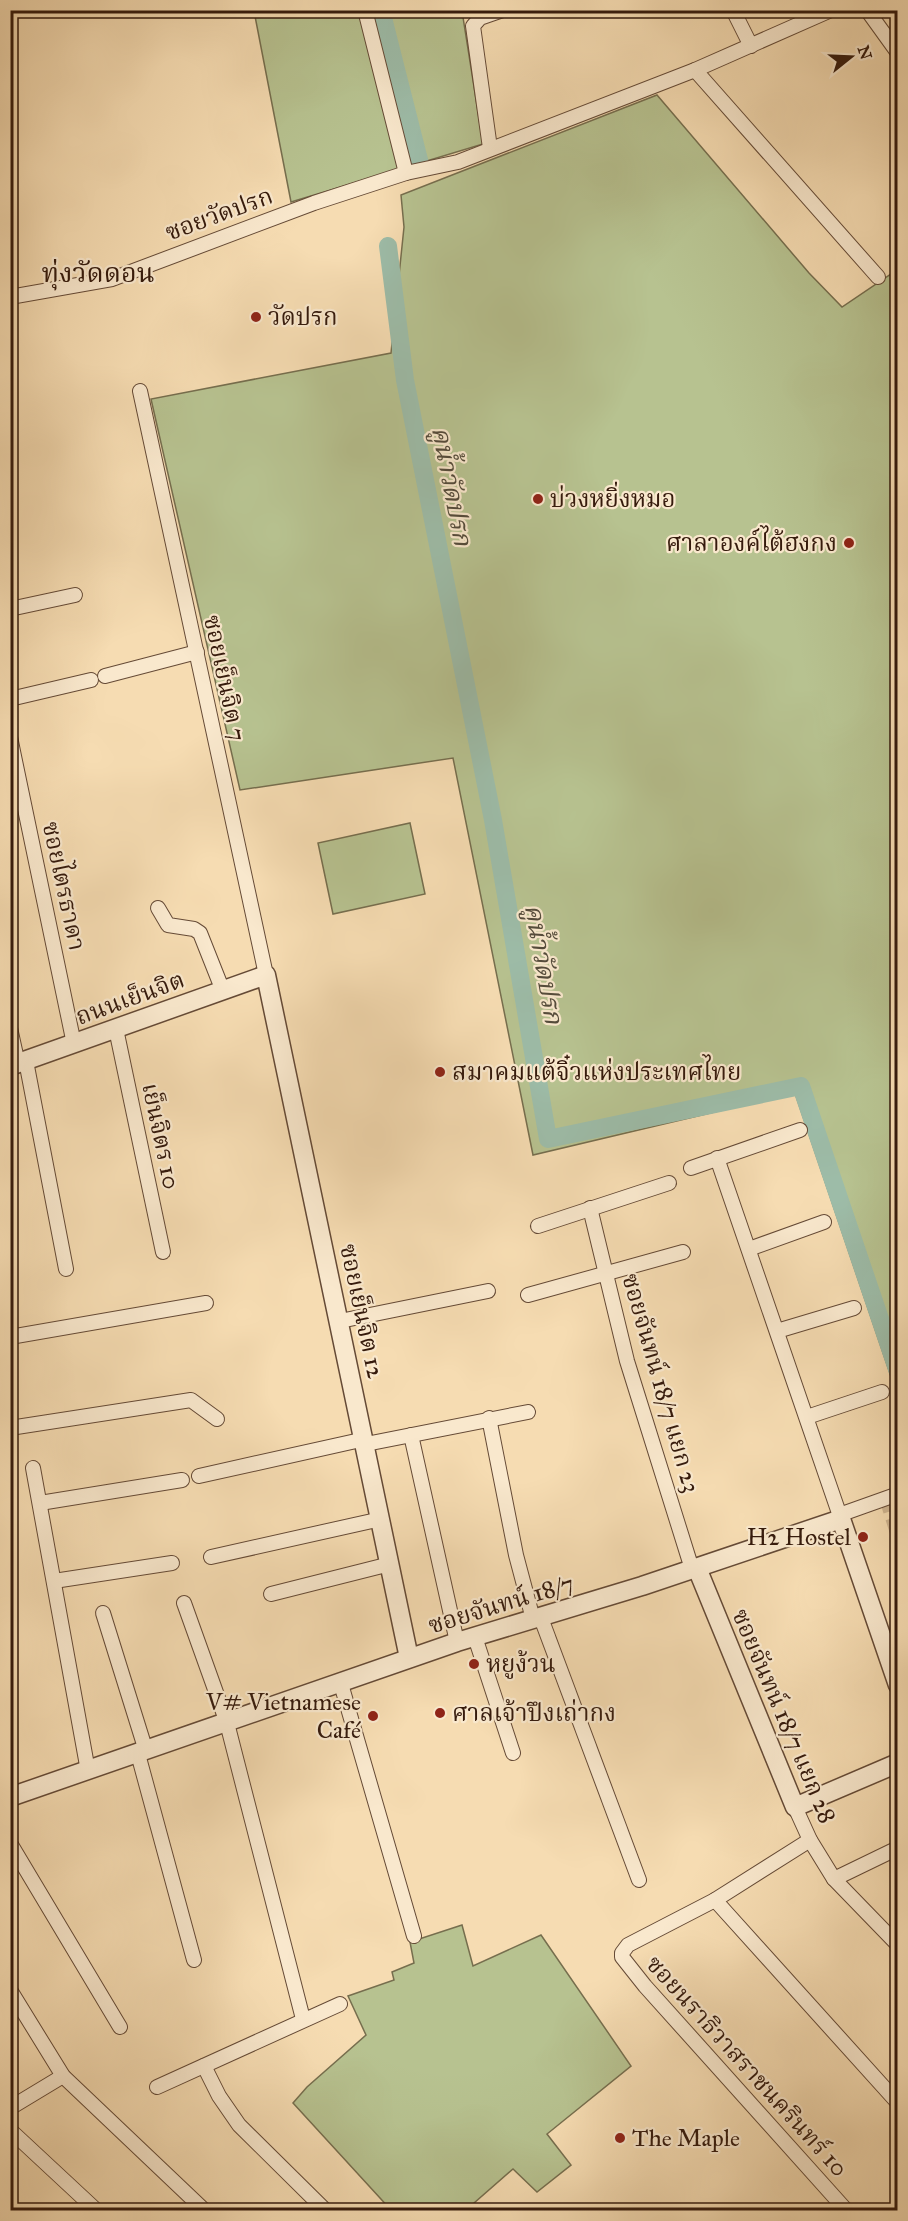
<svg xmlns="http://www.w3.org/2000/svg" width="908" height="2221" font-family="'IM FELL Great Primer','Noto Serif Thai',serif">
<rect width="100%" height="100%" fill="#f6dcb2"/>
<filter id="stains"><feTurbulence type="fractalNoise" baseFrequency=".00333" numOctaves="4"/><feColorMatrix values="0 0 0 0 .2 0 0 0 0 .09 0 0 0 0 .02 0 0 0 .5 -.17"/></filter>
<radialGradient id="worn" r=".72"><stop offset=".6" stop-color="#630" stop-opacity="0"/><stop offset="1" stop-color="#630" stop-opacity=".3"/></radialGradient>
<g fill="#b7c290" stroke="#766e4e" stroke-width="1.5">
<path d="M 254,11 L 462,11 L 483,144 L 291,202 Z"/>
<path d="M 657,95 L 809,273 L 842,307 L 897,270 L 897,1394 L 795,1093 L 533,1155 L 453,758 L 240,790 L 151,399 L 391,353 L 404,227 L 401,195 Z"/>
<path d="M 410,823 L 425,894 L 333,914 L 318,843 Z"/>
<path d="M 462,1925 L 473,1966 L 541,1935 L 631,2066 L 547,2134 L 571,2165 L 537,2192 L 513,2169 L 466,2210 L 391,2210 L 293,2103 L 307,2087 L 366,2035 L 348,1996 L 394,1980 L 392,1972 L 414,1963 L 410,1942 Z"/>
</g>
<g fill="none" stroke-linecap="round" stroke-linejoin="round">
<g stroke="#9dbca8" stroke-width="18">
<path d="M 381,10 L 420,164"/>
<path d="M 388,246 L 405,380 L 493,820 L 548,1139 L 801,1086 L 898,1372"/>
</g>
<path stroke="#cfb591" stroke-width="14" stroke-dasharray="14 7" stroke-linecap="butt" d="M 886,1498 L 898,1536"/>
<defs>
<g id="minor">
<path d="M 365,10 L 406,173"/>
<path d="M 733,10 L 751,46"/>
<path d="M 867,10 L 898,53"/>
<path d="M 695,70 L 878,277"/>
<path d="M 490,148 L 473,26 L 480,18 L 503,10"/>
<path d="M 10,297 L 112,279 L 314,203 L 406,173 L 458,162 L 695,70 L 831,10"/>
<path d="M 140,391 L 266,975"/>
<path d="M 10,609 L 75,595"/>
<path d="M 105,676 L 197,652"/>
<path d="M 10,699 L 91,680"/>
<path d="M 10,737 L 74,1044"/>
<path d="M 158,908 L 168,925 L 194,929 L 200,933 L 223,991"/>
<path d="M 10,1028 L 18,1064"/>
<path d="M 116,1029 L 163,1252"/>
<path d="M 26,1061 L 66,1269"/>
<path d="M 717,1158 L 841,1519"/>
<path d="M 691,1168 L 800,1130"/>
<path d="M 590,1208 L 627,1361 L 692,1569"/>
<path d="M 538,1226 L 669,1183"/>
<path d="M 749,1249 L 824,1222"/>
<path d="M 528,1295 L 683,1252"/>
<path d="M 340,1321 L 488,1291"/>
<path d="M 777,1331 L 854,1308"/>
<path d="M 10,1337 L 206,1303"/>
<path d="M 807,1417 L 882,1392"/>
<path d="M 489,1418 L 516,1555 L 533,1619"/>
<path d="M 10,1428 L 191,1400 L 217,1419"/>
<path d="M 411,1435 L 457,1642"/>
<path d="M 366,1444 L 528,1412"/>
<path d="M 33,1468 L 88,1771"/>
<path d="M 199,1476 L 365,1439"/>
<path d="M 40,1503 L 182,1480"/>
<path d="M 839,1515 L 898,1494"/>
<path d="M 211,1557 L 381,1519"/>
<path d="M 54,1581 L 172,1563"/>
<path d="M 271,1594 L 390,1564"/>
<path d="M 184,1603 L 227,1723 L 303,2019"/>
<path d="M 103,1613 L 146,1751"/>
<path d="M 541,1618 L 639,1880"/>
<path d="M 475,1637 L 513,1753"/>
<path d="M 341,1684 L 414,1936"/>
<path d="M 138,1754 L 194,1960"/>
<path d="M 795,1807 L 810,1840 L 834,1879 L 898,1945"/>
<path d="M 810,1840 L 715,1900 L 628,1945 L 622,1953 L 622,1957 L 645,1986 L 846,2210"/>
<path d="M 10,1843 L 120,2027"/>
<path d="M 834,1879 L 898,1848"/>
<path d="M 715,1900 L 898,2103"/>
<path d="M 10,1990 L 63,2076 L 204,2210"/>
<path d="M 204,2066 L 219,2096 L 239,2125 L 325,2210"/>
<path d="M 157,2087 L 340,2004"/>
<path d="M 10,2108 L 63,2076"/>
<path d="M 10,2130 L 96,2210"/>
</g>
<g id="tertiary">
<path d="M 10,1066 L 266,975 L 409,1658"/>
<path d="M 697,1568 L 795,1807 L 898,1763"/>
<path d="M 10,1797 L 457,1642 L 642,1586 L 841,1519 L 898,1685"/>
</g>
</defs>
<use href="#minor" stroke="#654a36" stroke-width="16"/>
<use href="#tertiary" stroke="#654a36" stroke-width="21"/>
<use href="#minor" stroke="#f9e8cd" stroke-width="14"/>
<use href="#tertiary" stroke="#f9e8cd" stroke-width="18"/>
</g>
<g fill="#8f2418" stroke="#f9e8cd" stroke-width="2">
<circle cx="256" cy="317" r="6"/>
<circle cx="538" cy="499" r="6"/>
<circle cx="849" cy="543" r="6"/>
<circle cx="440" cy="1072" r="6"/>
<circle cx="863" cy="1537" r="6"/>
<circle cx="474" cy="1664" r="6"/>
<circle cx="440" cy="1713" r="6"/>
<circle cx="373" cy="1716" r="6"/>
<circle cx="620" cy="2138" r="6"/>
</g>
<g text-anchor="middle" stroke-width="4.5" stroke-linejoin="round" paint-order="stroke">
<g font-size="24" fill="#351a0c" stroke="#f9e8cd">
<text transform="translate(219 214) rotate(-20)" y="8">ซอยวัดปรก</text>
<text transform="translate(225 678) rotate(78)" y="8">ซอยเย็นจิต 7</text>
<text transform="translate(64 886) rotate(78)" y="8">ซอยไตรธาดา</text>
<text transform="translate(130 998) rotate(-20)" y="8">ถนนเย็นจิต</text>
<text transform="translate(161 1136) rotate(78)" y="8">เย็นจิตร 10</text>
<text transform="translate(362 1311) rotate(78)" y="8">ซอยเย็นจิต 12</text>
<text transform="translate(661 1383) rotate(74)" y="8">ซอยจันทน์ 18/7 แยก 23</text>
<text transform="translate(501 1604) rotate(-17)" y="8">ซอยจันทน์ 18/7</text>
<text transform="translate(784 1716) rotate(67)" y="8">ซอยจันทน์ 18/7 แยก 28</text>
<text transform="translate(747 2066) rotate(48)" y="8">ซอยนราธิวาสราชนครินทร์ 10</text>
</g>
<g font-size="24" fill="#351a0c" stroke="#f9e8cd" text-anchor="start">
<text x="268" y="325">วัดปรก</text>
<text x="550" y="507">บ่วงหยิ่งหมอ</text>
<text x="837" y="551" text-anchor="end">ศาลาองค์ไต้ฮงกง</text>
<text x="452" y="1080">สมาคมแต้จิ๋วแห่งประเทศไทย</text>
<text x="851" y="1545" text-anchor="end">H2 Hostel</text>
<text x="486" y="1672">หยูง้วน</text>
<text x="361" y="1710" text-anchor="end">V# Vietnamese<tspan x="361" dy="28">Café</tspan></text>
<text x="452" y="1721">ศาลเจ้าปึงเถ่ากง</text>
<text x="632" y="2146">The Maple</text>
</g>
<g font-size="26" font-style="italic" fill="#544b3b" stroke="#f9e8cd">
<text transform="translate(452 486) rotate(79)" y="9">คูน้ำวัดปรก</text>
<text transform="translate(544 964) rotate(80)" y="9">คูน้ำวัดปรก</text>
</g>
<g font-size="27" fill="#351a0c" stroke="#f9e8cd">
<text x="98" y="282">ทุ่งวัดดอน</text>
</g>
</g>
<rect width="908" height="2221" fill="none" stroke="#f6dcb2" stroke-width="36"/>
<rect x="12" y="12" width="884" height="2197" fill="none" stroke="#351a0c" stroke-width="3"/>
<rect x="18" y="18" width="872" height="2185" fill="none" stroke="#351a0c" stroke-width="1.5"/>
<g transform="translate(851 57) rotate(72)" stroke="#f9e8cd" stroke-width="4.5" paint-order="stroke">
<path d="M0-4.5L10 22L0 15L-10 22Z" fill="#351a0c"/>
<text y="-9" font-size="16" font-weight="bold" text-anchor="middle" fill="#351a0c">N</text>
</g>
<rect width="100%" height="100%" filter="url(#stains)"/>
<rect width="100%" height="100%" fill="url(#worn)"/>
</svg>
